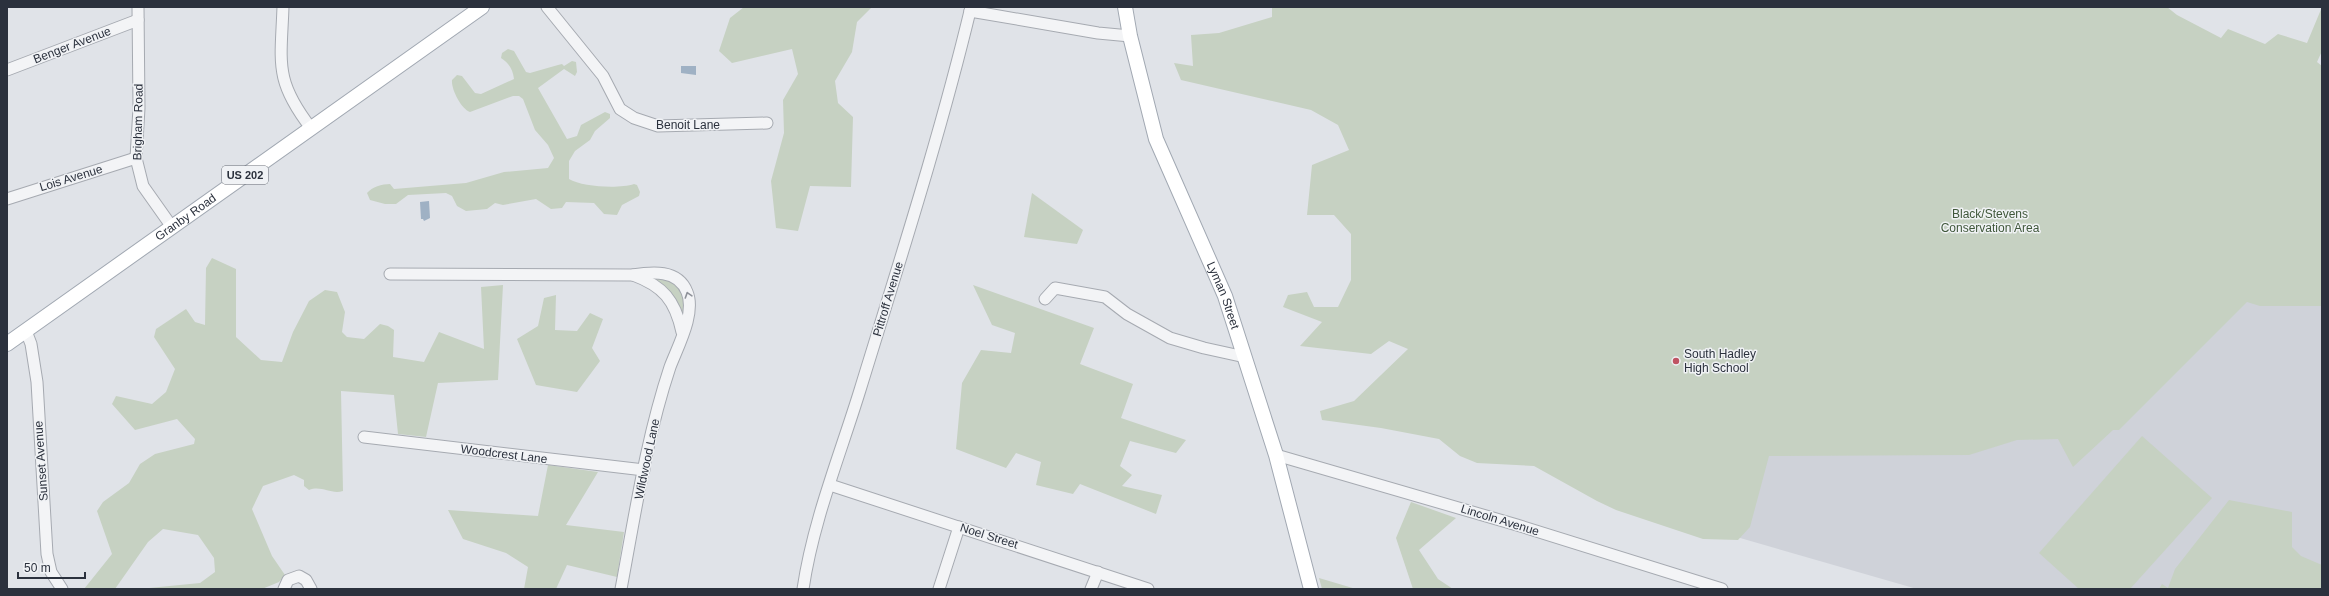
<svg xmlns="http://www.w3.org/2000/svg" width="2329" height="596" font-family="Helvetica,sans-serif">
<rect width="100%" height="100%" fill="#e0e3e8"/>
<path fill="#cfd2d9" d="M 1620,193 L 2253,296 L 2322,292 L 2322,589 L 1917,589 L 1709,529 Z"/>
<g fill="#c6d1c2">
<path d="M 744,7 L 872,7 L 857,22 L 852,52 L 835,81 L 838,103 L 853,117 L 851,187 L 810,186 L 798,231 L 776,228 L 771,181 L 784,133 L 783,100 L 798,74 L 792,49 L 732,63 L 719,51 L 730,18 Z"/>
<path d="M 1272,7 L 2167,7 L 2177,15 L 2221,38 L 2228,29 L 2265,44 L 2278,34 L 2307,43 L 2322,7 L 2322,51 L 2317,62 L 2322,66 L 2322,306 L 2260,306 L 2247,302 L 2119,430 L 2113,430 L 2073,467 L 2058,439 L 2017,440 L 1969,455 L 1769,456 L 1750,527 L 1738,540 L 1703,539 L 1616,510 L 1597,501 L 1534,466 L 1477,463 L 1460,456 L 1439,439 L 1381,428 L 1322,420 L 1320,411 L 1354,401 L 1408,349 L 1389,341 L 1371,354 L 1300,346 L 1322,322 L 1283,307 L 1288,295 L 1307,292 L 1314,307 L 1338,307 L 1351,280 L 1351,234 L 1334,215 L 1307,215 L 1312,165 L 1349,150 L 1338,125 L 1311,110 L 1181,80 L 1174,63 L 1193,66 L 1191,35 L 1219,33 L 1272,17 Z"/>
<path d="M 508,49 L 514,51 L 526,72 L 530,73 L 558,65 L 562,64 L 564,66 L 572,61 L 576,62 L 577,72 L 575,76 L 564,69 L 538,88 L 567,139 L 577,136 L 581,125 L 605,112 L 610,114 L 610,118 L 595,131 L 590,140 L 575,151 L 569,161 L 569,179 C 582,187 619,189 634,184 L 637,185 L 640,192 L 639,196 L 622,205 L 617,215 L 604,214 L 594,203 L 566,202 L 562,208 L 551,209 L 536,199 L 503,205 L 495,203 L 487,209 L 466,211 L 457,206 L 452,196 L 446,193 L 408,195 L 396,204 L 385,204 L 370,200 L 367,193 C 372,187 382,184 390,184 L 394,189 L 466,183 L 504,172 L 548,168 L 554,158 L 548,145 L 535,130 L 523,99 L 519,96 L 513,96 L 470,112 C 461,109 451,89 452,80 L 457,75 L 462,76 L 475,93 L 481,94 L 514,79 C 513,70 509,63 501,58 L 502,53 Z"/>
<path d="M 1032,193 L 1083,230 L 1077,244 L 1024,237 Z"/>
<path d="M 212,258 L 236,269 L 236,337 L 261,360 L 282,362 L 293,332 L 309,301 L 325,290 L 337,292 L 345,312 L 342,332 L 347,337 L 364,339 L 380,324 L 388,326 L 394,330 L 393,357 L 424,362 L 439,332 L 484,349 L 481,287 L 503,285 L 498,380 L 438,383 L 426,437 L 398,434 L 394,395 L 341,391 L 343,491 C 331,495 322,485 309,490 L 304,486 L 304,480 L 294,475 L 263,486 L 252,509 L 272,556 L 285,575 L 279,582 L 262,589 L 139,589 L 200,583 L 215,572 L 214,558 L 198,535 L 163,529 L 148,542 L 115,589 L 84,589 L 112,554 L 97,511 L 103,502 L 129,483 L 140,464 L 155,454 L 194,444 L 195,439 L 177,419 L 135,430 L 112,404 L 116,396 L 152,404 L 166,392 L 175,369 L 154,337 L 156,329 L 186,309 L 195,322 L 205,325 L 206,268 Z"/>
<path d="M 655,276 L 677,284 L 687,305 L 683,316 L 653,279 Z"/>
<path d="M 973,285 L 1094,328 L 1080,364 L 1133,384 L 1121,418 L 1186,440 L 1176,453 L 1130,441 L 1120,466 L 1132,475 L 1122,486 L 1162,495 L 1156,514 L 1080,484 L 1073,494 L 1036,485 L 1041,462 L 1016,453 L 1006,468 L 956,449 L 962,383 L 981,350 L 1011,353 L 1015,333 L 992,325 Z"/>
<path d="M 556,295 L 555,330 L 577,331 L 590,313 L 603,319 L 592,348 L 600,361 L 577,392 L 536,385 L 517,339 L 538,326 L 544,298 Z"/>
<path d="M 2142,436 L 2212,498 L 2130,589 L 2079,589 L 2039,553 Z"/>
<path d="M 548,465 L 598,472 L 566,525 L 624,532 L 617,577 L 567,565 L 556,589 L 524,589 L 528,567 L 506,553 L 463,539 L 448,510 L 538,516 Z"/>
<path d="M 2229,500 L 2292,512 L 2292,547 L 2301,556 L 2322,565 L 2322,589 L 2159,589 L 2162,584 L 2168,588 L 2175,569 Z"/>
<path d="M 1411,502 L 1456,518 L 1419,550 L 1438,579 L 1453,589 L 1413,589 L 1396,538 Z"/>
<path d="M 1319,578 L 1356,589 L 1322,589 Z"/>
</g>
<g fill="#9fb1c4">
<path d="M 681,66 L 696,66 L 696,75 L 681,73 Z"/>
<path d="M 429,201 L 430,218 L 424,221 L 423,219 L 421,219 L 420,202 Z"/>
</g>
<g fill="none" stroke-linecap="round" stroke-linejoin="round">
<defs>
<g id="minor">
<path d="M 138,7 L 139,108 L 136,158 L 143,186 L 172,227"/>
<path d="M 283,7 C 281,63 274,80 311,128"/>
<path d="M 547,7 L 603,76 L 620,109 L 634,118 L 658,126 L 767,123"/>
<path d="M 970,11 L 1098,33 L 1130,36"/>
<path d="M 7,70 L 138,20"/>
<path d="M 7,199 L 136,158"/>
<path d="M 390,274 L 632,275 C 652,272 678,269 687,292 C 696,313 678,346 670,367 C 646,439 635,515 621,589"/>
<path d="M 633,275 C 663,286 675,300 682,332"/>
<path d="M 1045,299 L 1055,288 L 1105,297 L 1127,314 L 1170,338 L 1204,348 L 1245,357"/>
<path d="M 26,331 L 31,344 L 37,382 L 47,554 L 51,572 L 62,589"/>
<path d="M 364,437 L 644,470"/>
<path d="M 1276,455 L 1517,525 L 1722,589"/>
<path d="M 830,485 L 1148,589"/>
<path d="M 284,589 L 288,580 L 299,576 L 306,580 L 311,589"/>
<path d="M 803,589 C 813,521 840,455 860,390 C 899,263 940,136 971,7"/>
<path d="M 939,589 L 959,527"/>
<path d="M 1091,589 L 1098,572"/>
</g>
<g id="major">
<path id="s1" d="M 1125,7 L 1130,36 L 1156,139 L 1225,296 L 1276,455 L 1311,589"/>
<path id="s2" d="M 7,344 L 482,7"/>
</g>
</defs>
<use href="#minor" stroke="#a6aab1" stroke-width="13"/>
<use href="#major" stroke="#a1a8b2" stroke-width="16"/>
<use href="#minor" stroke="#f3f4f6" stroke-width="11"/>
<use href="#major" stroke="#fff" stroke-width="14"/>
</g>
<defs><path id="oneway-chevron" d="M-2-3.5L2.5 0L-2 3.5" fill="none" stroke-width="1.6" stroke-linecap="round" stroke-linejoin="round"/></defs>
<use stroke="#8f929a" href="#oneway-chevron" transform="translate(688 295) rotate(-108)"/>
<circle fill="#bf5362" stroke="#f0f2f5" stroke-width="1.5" cx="1676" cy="361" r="4"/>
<g text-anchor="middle" stroke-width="3" stroke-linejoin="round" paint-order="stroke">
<rect fill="#f0f2f5" stroke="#666b74" stroke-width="1" x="222" y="166" width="46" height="18" rx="3"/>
<g font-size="11" font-weight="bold" fill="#2b313d">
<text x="245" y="179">US 202</text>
</g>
<g font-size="12" fill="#2b313d" stroke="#f0f2f5">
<text transform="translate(72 45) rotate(-21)" y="4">Benger Avenue</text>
<text transform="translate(138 122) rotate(-89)" y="4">Brigham Road</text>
<text x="688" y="129">Benoit Lane</text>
<text transform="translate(71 178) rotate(-17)" y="4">Lois Avenue</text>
<text dy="4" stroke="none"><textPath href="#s2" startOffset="219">Granby Road</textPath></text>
<text dy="4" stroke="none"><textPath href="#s1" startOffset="306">Lyman Street</textPath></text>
<text transform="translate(888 299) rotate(-73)" y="4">Pittroff Avenue</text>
<text transform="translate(504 454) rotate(7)" y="4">Woodcrest Lane</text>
<text transform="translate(647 459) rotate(-78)" y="4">Wildwood Lane</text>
<text transform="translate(41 461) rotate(-94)" y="4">Sunset Avenue</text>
<text transform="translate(1500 520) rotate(17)" y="4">Lincoln Avenue</text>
<text transform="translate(989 536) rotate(17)" y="4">Noel Street</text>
</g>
<g font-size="12" fill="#3f573a" stroke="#f0f2f5">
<text x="1990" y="218">Black/Stevens<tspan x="1990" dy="14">Conservation Area</tspan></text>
</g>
<g font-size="12" fill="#2b313d" stroke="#f0f2f5" text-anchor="start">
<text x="1684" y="358">South Hadley<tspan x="1684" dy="14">High School</tspan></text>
</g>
</g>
<rect width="2329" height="596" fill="none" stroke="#2b313d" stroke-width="16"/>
<path d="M18 572v6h67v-6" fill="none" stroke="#2b313d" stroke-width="2"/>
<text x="24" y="572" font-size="12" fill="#2b313d" stroke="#f0f2f5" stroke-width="3" paint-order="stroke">50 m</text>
</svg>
